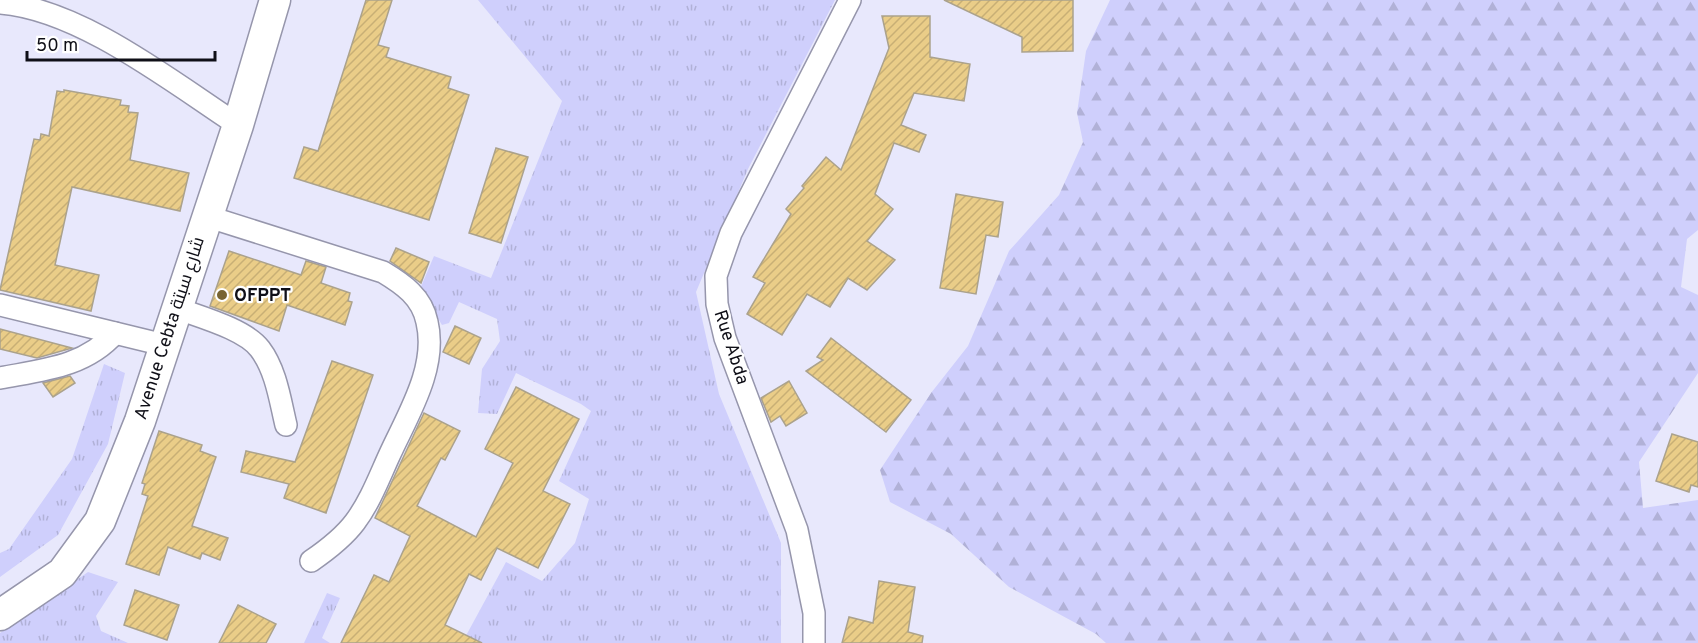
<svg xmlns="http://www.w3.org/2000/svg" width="1698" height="643" font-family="Overpass,Cairo,sans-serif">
<defs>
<pattern id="grass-tufts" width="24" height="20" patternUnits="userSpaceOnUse" patternTransform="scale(1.5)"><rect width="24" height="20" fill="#cfcffc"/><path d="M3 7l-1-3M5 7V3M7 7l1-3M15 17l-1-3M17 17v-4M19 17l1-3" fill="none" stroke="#b1b1d7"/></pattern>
<pattern id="forest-firs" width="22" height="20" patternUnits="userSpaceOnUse" patternTransform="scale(1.5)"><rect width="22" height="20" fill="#cfcffc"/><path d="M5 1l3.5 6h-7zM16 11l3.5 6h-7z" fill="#b1b1d7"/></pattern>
<pattern id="building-hatch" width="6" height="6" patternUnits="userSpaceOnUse" patternTransform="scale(1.5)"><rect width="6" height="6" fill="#eacd88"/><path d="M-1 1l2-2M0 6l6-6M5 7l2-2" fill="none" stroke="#c8af75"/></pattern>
</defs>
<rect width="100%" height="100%" fill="#e8e8fc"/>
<g fill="url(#grass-tufts)">
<path d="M 478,0 L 835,0 L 748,169 L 696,292 L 719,394 L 781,543 L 781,643 L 462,643 L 506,562 L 542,581 L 575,543 L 589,499 L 559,481 L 591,411 L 581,404 L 516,373 L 497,414 L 478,413 L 482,369 L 500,341 L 497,319 L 459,302 L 449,323 L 442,325 L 420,289 L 434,256 L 491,278 L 562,101 Z"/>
<path d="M 104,364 L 125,373 L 108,444 L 58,535 L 0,577 L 0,553 L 9,549 L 72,459 Z"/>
<path d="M 88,572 L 118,582 L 96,616 L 101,631 L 128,643 L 0,643 L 0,633 Z"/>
<path d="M 327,593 L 340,598 L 322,638 L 330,643 L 304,643 Z"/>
</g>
<path fill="url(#forest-firs)" d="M 1110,0 L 1698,0 L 1698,230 L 1687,239 L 1681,287 L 1698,295 L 1698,373 L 1639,462 L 1643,508 L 1698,500 L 1698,643 L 1106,643 L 1096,634 L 1009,587 L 951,534 L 890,502 L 880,470 L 931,393 L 968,346 L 1009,251 L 1059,195 L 1083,142 L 1077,113 L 1086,51 Z"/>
<g fill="url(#building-hatch)" stroke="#aba28c" stroke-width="1.5">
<path d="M 366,0 L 392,0 L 378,45 L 389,48 L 386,57 L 451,77 L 448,88 L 469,95 L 429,220 L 294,178 L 304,147 L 318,151 Z"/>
<path d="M 944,0 L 1073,0 L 1073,51 L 1022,52 L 1022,37 Z"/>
<path d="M 882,16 L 930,16 L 930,57 L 970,64 L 964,101 L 914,93 L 901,125 L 926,135 L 919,152 L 894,143 L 875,194 L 893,209 L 867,241 L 895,260 L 867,290 L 848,278 L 830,307 L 807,294 L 782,335 L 747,314 L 765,283 L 753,277 L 791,214 L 786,209 L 804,188 L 802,186 L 826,157 L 841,170 L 889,48 Z"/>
<path d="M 64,90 L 121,100 L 120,105 L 129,106 L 128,112 L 138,113 L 130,160 L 189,173 L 180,211 L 72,187 L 55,265 L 99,275 L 91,311 L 0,290 L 34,139 L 40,140 L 41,134 L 49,136 L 57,91 L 64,92 Z"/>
<path d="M 496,148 L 528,157 L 501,243 L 469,233 Z"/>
<path d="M 956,194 L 1003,202 L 998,237 L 986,235 L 976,294 L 940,288 Z"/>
<path d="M 396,248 L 429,262 L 421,283 L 390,261 Z"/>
<path d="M 229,251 L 301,275 L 306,261 L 326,267 L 321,283 L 350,293 L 348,301 L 352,302 L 345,325 L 287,305 L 279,331 L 210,306 Z"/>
<path d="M 455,326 L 481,338 L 469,364 L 443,352 Z"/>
<path d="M 0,329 L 72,348 L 37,358 L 0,349 Z"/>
<path d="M 831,338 L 911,400 L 886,432 L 806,371 L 823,360 L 817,357 Z"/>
<path d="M 332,361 L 373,375 L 326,513 L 284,498 L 289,484 L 241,472 L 246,451 L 295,462 Z"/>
<path d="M 70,376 L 75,383 L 53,397 L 43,383 Z"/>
<path d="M 789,381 L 807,413 L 786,426 L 780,416 L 771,422 L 761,398 Z"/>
<path d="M 516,387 L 579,419 L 543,491 L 570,504 L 538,568 L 497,548 L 481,580 L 469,574 L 445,625 L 482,643 L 341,643 L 374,575 L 389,582 L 410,536 L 375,518 L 424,413 L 460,431 L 445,460 L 441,458 L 417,506 L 476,537 L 513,463 L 485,449 Z"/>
<path d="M 159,431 L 202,445 L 200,451 L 216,457 L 192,526 L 228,538 L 220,560 L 202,553 L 200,559 L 168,547 L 159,575 L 126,564 L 148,496 L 142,494 L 145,484 L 142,483 Z"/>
<path d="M 1672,434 L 1698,442 L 1698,487 L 1691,485 L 1689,492 L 1656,481 Z"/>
<path d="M 879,581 L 915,587 L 908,632 L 923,636 L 922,643 L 842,643 L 849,617 L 873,623 Z"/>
<path d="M 135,590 L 179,605 L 167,640 L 124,625 Z"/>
<path d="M 238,605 L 276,624 L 266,643 L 219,643 Z"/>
</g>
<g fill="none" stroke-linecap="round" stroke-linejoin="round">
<defs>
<g id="street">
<path d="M 0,3 C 80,9 172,82 238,125"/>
<path d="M 206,216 L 383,272 C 403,284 422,297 427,322 C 438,368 407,416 389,456 C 379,478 370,502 355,522 C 343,538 327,550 311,561"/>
<path d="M 0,305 L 164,345"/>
<path d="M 176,308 C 200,317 245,329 260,349 C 276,370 280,400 286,425"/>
<path d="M 0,378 C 42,370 85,367 115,333"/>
<path d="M 814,643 L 814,613 L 797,530 L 725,338 L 717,304 L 716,276 L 731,233 L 850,0"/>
</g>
<path id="secondary" d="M 0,615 L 62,573 L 100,521 L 140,421 L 238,125 L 275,0"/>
</defs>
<use href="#street" stroke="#9696ac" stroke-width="24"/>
<use href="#secondary" stroke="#9696ac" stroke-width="33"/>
<use href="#street" stroke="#fff" stroke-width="21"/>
<use href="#secondary" stroke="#fff" stroke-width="30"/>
</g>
<circle fill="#786433" stroke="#fff" stroke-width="2" cx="222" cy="295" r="6"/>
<g text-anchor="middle" stroke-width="4.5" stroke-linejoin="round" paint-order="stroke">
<g font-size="18" font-weight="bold" fill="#0f0f17" stroke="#fff" text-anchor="start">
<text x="234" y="301">OFPPT</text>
</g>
<g font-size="18" fill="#0f0f17" stroke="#fff">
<text transform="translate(169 328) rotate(-72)" y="6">Avenue Cebta شارع سبتة</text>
<text transform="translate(732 347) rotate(72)" y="6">Rue Abda</text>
</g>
</g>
<path d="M27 51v9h188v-9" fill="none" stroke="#0f0f17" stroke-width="3"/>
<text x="36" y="51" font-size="18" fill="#0f0f17" stroke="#ffffff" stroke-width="4.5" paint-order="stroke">50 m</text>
</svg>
